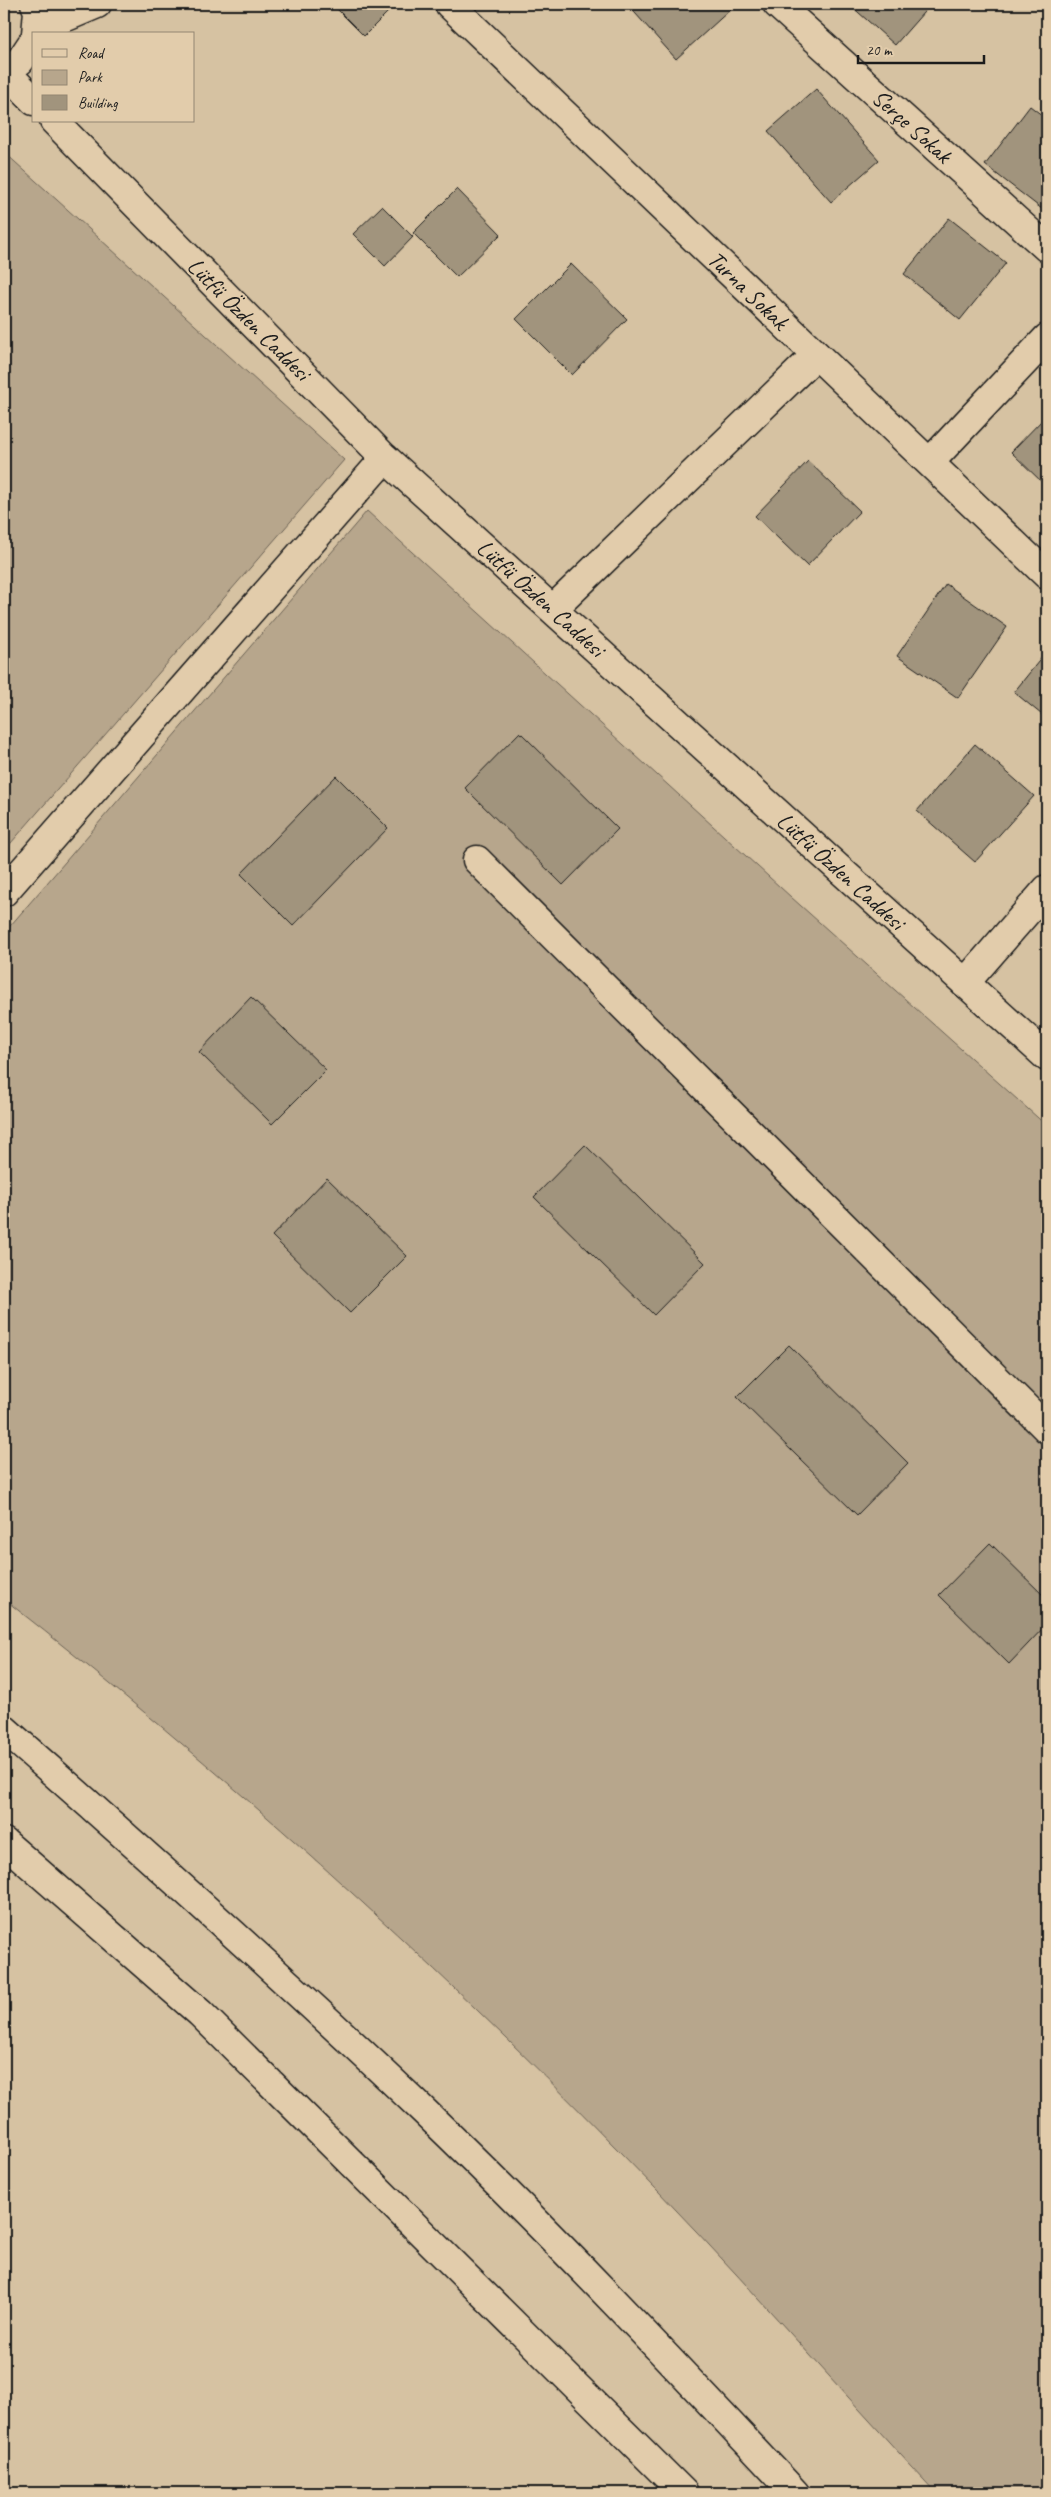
<svg xmlns="http://www.w3.org/2000/svg" width="1051" height="2497" font-family="Caveat,sans-serif">
<rect width="100%" height="100%" fill="#d6c2a2"/>
<filter id="ink" filterUnits="userSpaceOnUse"><feTurbulence type="fractalNoise" baseFrequency=".02" numOctaves="2"/><feDisplacementMap in="SourceGraphic" scale="10" xChannelSelector="R" yChannelSelector="G"/><feConvolveMatrix kernelMatrix="1 2 1 2 8 2 1 2 1" color-interpolation-filters="sRGB"/></filter>
<g filter="url(#ink)">
<g fill="#b7a68c" stroke="#6a6154">
<path d="M 4,152 L 344,460 L 4,851 Z"/>
<path d="M 367,511 L 791,897 L 1047,1126 L 1047,2493 L 936,2493 C 830,2379 728,2261 618,2150 C 426,1953 221,1769 4,1599 L 4,933 Z"/>
</g>
<g fill="#a1947d" stroke="#1c1c1c">
<path d="M 332,4 L 396,4 L 364,36 Z"/>
<path d="M 627,4 L 726,4 L 731,9 L 676,59 Z"/>
<path d="M 849,4 L 931,4 L 895,45 Z"/>
<path d="M 816,89 L 879,160 L 831,202 L 768,131 Z"/>
<path d="M 1030,106 L 1047,119 L 1047,213 L 985,165 Z"/>
<path d="M 457,189 L 501,234 L 457,277 L 413,233 Z"/>
<path d="M 382,206 L 413,237 L 385,266 L 353,234 Z"/>
<path d="M 949,218 L 1006,263 L 960,320 L 904,274 Z"/>
<path d="M 571,264 L 627,319 L 572,375 L 516,319 Z"/>
<path d="M 1046,416 L 1047,418 L 1047,487 L 1011,452 Z"/>
<path d="M 808,461 L 860,511 L 807,566 L 755,516 Z"/>
<path d="M 946,584 L 1007,627 L 958,698 L 897,656 Z"/>
<path d="M 1047,651 L 1047,719 L 1014,692 Z"/>
<path d="M 520,732 L 618,829 L 563,885 L 465,788 Z"/>
<path d="M 975,744 L 1034,796 L 975,862 L 917,811 Z"/>
<path d="M 336,776 L 388,828 L 293,926 L 241,874 Z"/>
<path d="M 251,997 L 326,1070 L 272,1124 L 199,1052 Z"/>
<path d="M 585,1145 L 705,1263 L 654,1315 L 534,1197 Z"/>
<path d="M 327,1178 L 407,1256 L 350,1313 L 272,1236 Z"/>
<path d="M 789,1345 L 908,1463 L 857,1515 L 737,1397 Z"/>
<path d="M 990,1543 L 1047,1599 L 1047,1624 L 1009,1664 L 939,1595 Z"/>
</g>
<g fill="none" stroke-linecap="round" stroke-linejoin="round">
<defs>
<g id="minor">
<path d="M 449,4 L 1047,575"/>
<path d="M 777,4 L 1047,248"/>
<path d="M 4,70 L 34,101"/>
<path d="M 54,121 L 385,458 L 1047,1057"/>
<path d="M 930,462 L 1047,338"/>
<path d="M 553,609 L 816,355"/>
<path d="M 477,860 L 1047,1429"/>
<path d="M 4,892 L 385,458"/>
<path d="M 965,983 L 1047,889"/>
</g>
<g id="tertiary">
<path d="M 35,4 L 38,11 L 36,34"/>
<path d="M 38,29 L 97,4"/>
<path d="M 4,70 L 20,61 L 34,40"/>
</g>
<g id="secondary">
<path d="M 4,1729 C 146,1854 288,1981 425,2112 C 553,2235 674,2364 795,2493"/>
<path d="M 4,1842 L 200,2013 L 684,2493"/>
</g>
</defs>
<use href="#minor" stroke="#1c1c1c" stroke-width="31"/>
<use href="#tertiary" stroke="#1c1c1c" stroke-width="31"/>
<use href="#secondary" stroke="#1c1c1c" stroke-width="31"/>
<use href="#minor" stroke="#e2ccab" stroke-width="28"/>
<use href="#tertiary" stroke="#e2ccab" stroke-width="28"/>
<use href="#secondary" stroke="#e2ccab" stroke-width="28"/>
</g>
</g>
<g text-anchor="middle" stroke-width="4" stroke-linejoin="round" paint-order="stroke">
<g font-size="24" fill="#1c1c1c" stroke="#e2ccab">
<text transform="translate(912 126) rotate(42)" y="8">Serçe Sokak</text>
<text transform="translate(748 290) rotate(44)" y="8">Turna Sokak</text>
<text transform="translate(249 319) rotate(45)" y="8">Lütfü Özden Caddesi</text>
<text transform="translate(541 598) rotate(42)" y="8">Lütfü Özden Caddesi</text>
<text transform="translate(841 871) rotate(42)" y="8">Lütfü Özden Caddesi</text>
</g>
</g>
<rect width="1051" height="2497" fill="none" stroke="#e2ccab" stroke-width="20"/>
<rect x="10" y="10" width="1031" height="2477" fill="none" stroke="#1c1c1c" stroke-width="2" filter="url(#ink)"/>
<rect x="32" y="32" width="162" height="90" fill="#e2ccab" stroke="#938672"/>
<rect x="42" y="49" width="25" height="8" fill="#e2ccab" stroke="#938672"/>
<text x="78" y="58" font-size="15" fill="#1c1c1c">Road</text>
<rect x="42" y="70" width="25" height="15" fill="#b7a68c" stroke="#938672"/>
<text x="78" y="82" font-size="15" fill="#1c1c1c">Park</text>
<rect x="42" y="95" width="25" height="15" fill="#a1947d" stroke="#938672"/>
<text x="78" y="108" font-size="15" fill="#1c1c1c">Building</text>
<path d="M858 55v8h126v-8" fill="none" stroke="#1c1c1c" stroke-width="2.5"/>
<text x="866" y="55" font-size="15" fill="#1c1c1c" stroke="#e2ccab" stroke-width="4" paint-order="stroke">20 m</text>
</svg>
